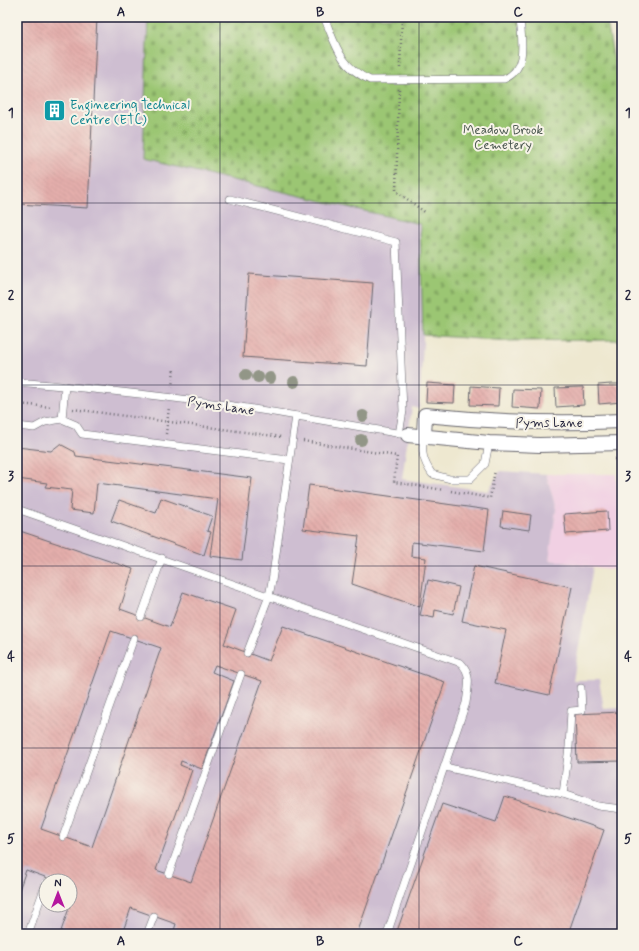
<svg xmlns="http://www.w3.org/2000/svg" width="639" height="951" font-family="Mynerve,sans-serif">
<defs>
<pattern id="cemetery-stones" width="16" height="16" patternUnits="userSpaceOnUse"><rect width="16" height="16" fill="#9bc673"/><path d="M2 7V4a2 2 0 0 1 4 0v3zM10 15v-3a2 2 0 0 1 4 0v3z" fill="#85aa64"/></pattern>
<pattern id="building-back-hatch" width="6" height="6" patternUnits="userSpaceOnUse"><rect width="6" height="6" fill="#e4aeab"/><path d="M-1 5l2 2M0 0l6 6M5-1l2 2" fill="none" stroke="#c39594"/></pattern>
</defs>
<rect width="100%" height="100%" fill="#f7f3e8"/>
<filter id="ink" filterUnits="userSpaceOnUse"><feTurbulence type="fractalNoise" baseFrequency=".025" numOctaves="2"/><feDisplacementMap in="SourceGraphic" scale="8" xChannelSelector="R" yChannelSelector="G"/><feConvolveMatrix kernelMatrix="1 2 1 2 8 2 1 2 1" color-interpolation-filters="sRGB"/></filter>
<filter id="wash" filterUnits="userSpaceOnUse"><feTurbulence type="fractalNoise" baseFrequency=".012" numOctaves="4" result="noise"/><feDisplacementMap in="SourceGraphic" scale="16" xChannelSelector="R" yChannelSelector="G"/><feGaussianBlur stdDeviation="0.9" result="paint"/><feColorMatrix in="noise" values="0 0 0 0 0 0 0 0 0 0 0 0 0 0 0 0 0 1.4 0 .05"/><feComposite in="paint" operator="in"/></filter>
<g filter="url(#wash)">
<rect width="100%" height="100%" fill="#eee8d0"/>
<path fill="#f1d0e3" d="M 546,474 L 616,474 L 622,571 L 549,560 L 556,509 Z"/>
<path fill="#cebed1" fill-rule="evenodd" d="M 17,17 L 148,17 L 143,159 L 421,224 L 423,343 L 419,409 L 412,407 L 402,479 L 488,491 L 500,471 L 546,474 L 556,509 L 549,560 L 593,567 L 573,680 L 599,680 L 604,709 L 622,708 L 622,934 L 17,934 ZM 46,881 L 70,881 L 70,905 L 46,905 Z"/>
<path fill="url(#cemetery-stones)" stroke="#5e7457" d="M 148,17 L 606,17 L 622,104 L 622,340 L 509,341 L 423,335 L 420,224 L 143,159 Z"/>
<g id="blocks">
<g fill="url(#building-back-hatch)" fill-rule="evenodd">
<path d="M 17,17 L 97,17 L 88,208 L 17,204 Z"/>
<path d="M 249,274 L 373,283 L 367,366 L 243,357 Z"/>
<path d="M 427,383 L 455,385 L 454,403 L 426,402 Z"/>
<path d="M 611,384 L 622,384 L 622,402 L 599,404 L 598,385 Z"/>
<path d="M 471,386 L 499,388 L 498,406 L 470,405 Z"/>
<path d="M 583,387 L 584,405 L 556,407 L 555,388 Z"/>
<path d="M 513,389 L 541,390 L 540,409 L 512,407 Z"/>
<path d="M 60,444 L 75,452 L 76,456 L 252,478 L 242,560 L 210,556 L 218,499 L 97,483 L 94,513 L 70,510 L 72,490 L 45,487 L 47,483 L 17,479 L 17,447 L 51,451 Z"/>
<path d="M 309,485 L 489,510 L 484,551 L 412,542 L 411,556 L 426,558 L 420,607 L 352,584 L 359,536 L 303,529 Z"/>
<path d="M 161,498 L 212,516 L 207,531 L 211,532 L 204,555 L 111,521 L 119,500 L 156,513 Z"/>
<path d="M 503,511 L 531,515 L 529,530 L 501,526 Z"/>
<path d="M 607,511 L 608,531 L 566,534 L 564,514 Z"/>
<path d="M 17,530 L 133,569 L 120,609 L 170,627 L 183,592 L 236,610 L 224,644 L 269,661 L 283,626 L 445,682 L 357,934 L 173,934 L 176,924 L 131,908 L 122,934 L 60,934 L 76,888 L 70,886 L 70,881 L 56,881 L 26,870 L 17,896 ZM 111,631 L 161,648 L 92,847 L 41,829 ZM 215,665 L 262,681 L 191,882 L 156,870 L 192,770 L 180,765 L 181,761 L 202,769 L 234,681 L 212,672 Z"/>
<path d="M 474,566 L 572,587 L 549,695 L 495,683 L 506,630 L 462,621 Z"/>
<path d="M 428,580 L 459,587 L 453,614 L 435,610 L 434,618 L 420,615 Z"/>
<path d="M 622,712 L 622,761 L 577,762 L 575,714 Z"/>
<path d="M 505,796 L 604,830 L 568,934 L 396,934 L 442,804 L 496,822 Z"/>
</g>
</g>
</g>
<g filter="url(#ink)">
<use href="#blocks" fill-opacity="0" stroke="#69676f" stroke-width="1"/>
<g fill="none" stroke-linecap="round" stroke-linejoin="round">
<defs>
<g id="lane">
<path d="M 324,17 C 336,45 340,67 370,80 L 504,79 C 529,69 521,38 520,17"/>
<path d="M 230,199 L 396,242 L 403,411 L 399,434"/>
<path d="M 17,382 C 111,390 205,400 297,416 C 334,422 371,429 408,435"/>
<path d="M 62,419 L 65,386"/>
<path d="M 17,426 L 34,428 L 45,422 L 62,419 L 76,425 L 82,434 L 289,460"/>
<path d="M 424,437 C 421,452 423,461 432,474 L 450,479 L 470,479 L 485,464 L 489,443"/>
<path d="M 17,509 L 461,663 C 472,674 468,688 466,703 L 387,934"/>
<path d="M 141,617 L 162,558"/>
<path d="M 247,653 L 269,596 L 272,581 L 296,416"/>
<path d="M 445,767 L 563,794 L 598,806 L 622,809"/>
<path d="M 563,794 L 569,747 L 571,711 L 582,710 L 581,688"/>
<path d="M 63,837 L 134,638"/>
<path d="M 169,874 L 241,674"/>
<path d="M 28,934 L 46,883"/>
<path d="M 147,934 L 154,916"/>
</g>
<g id="street">
<path d="M 408,435 L 489,443 L 539,445 L 622,443"/>
<path d="M 424,437 L 425,415 C 491,422 556,424 622,421"/>
</g>
</defs>
<use href="#lane" stroke="#69676f" stroke-width="8"/>
<use href="#street" stroke="#69676f" stroke-width="16"/>
<g stroke="#69676f" stroke-width="2.5" stroke-dasharray="1 3" stroke-linecap="butt">
<path d="M 400,68 L 402,17"/>
<path d="M 399,89 L 396,191 L 426,213"/>
<path d="M 172,387 L 174,369"/>
<path d="M 17,404 L 52,407"/>
<path d="M 73,409 L 282,437"/>
<path d="M 166,434 L 169,407"/>
<path d="M 303,441 L 397,456 L 394,482 L 444,490"/>
<path d="M 614,459 L 622,460"/>
<path d="M 451,491 L 490,498 L 495,470"/>
</g>
<use href="#lane" stroke="#fff" stroke-width="7"/>
<use href="#street" stroke="#fff" stroke-width="14"/>
</g>
<g fill="#929687">
<circle cx="246" cy="375" r="6"/>
<circle cx="258" cy="377" r="6"/>
<circle cx="270" cy="378" r="6"/>
<circle cx="294" cy="382" r="6"/>
<circle cx="363" cy="416" r="6"/>
<circle cx="361" cy="440" r="6"/>
</g>
</g>
<path fill="none" stroke="#22223b" stroke-width="1" stroke-opacity="0.55" d="M 220,17 L 220,934M 419,17 L 419,934M 17,203 L 622,203M 17,385 L 622,385M 17,566 L 622,566M 17,748 L 622,748"/>
<defs>
<symbol id="building-square" viewBox="-11 -11 22 22"><rect x="-9" y="-9" width="18" height="18" rx="4" fill="#0f9aa8" stroke="#f7f3e8"/><path d="M-4-6H4V6H1V3H-1V6H-4ZM-2.5-4.3h1.7v1.8h-1.7ZM.8-4.3h1.7v1.8H.8ZM-2.5-1h1.7V.8h-1.7ZM.8-1h1.7V.8H.8Z" fill="#fff"/></symbol>
</defs>
<g fill-rule="evenodd">
<use href="#building-square" x="42" y="98" width="25" height="25"/>
</g>
<g text-anchor="middle" stroke-width="4" stroke-linejoin="round" paint-order="stroke">
<g font-size="13" fill="#0d838f" stroke="#f7f3e8" text-anchor="start">
<text x="70" y="109">Engineering Technical<tspan x="70" dy="15">Centre (ETC)</tspan></text>
</g>
<g font-size="13" fill="#46534c" stroke="#f7f3e8">
<text x="503" y="134">Meadow Brook<tspan x="503" dy="15">Cemetery</tspan></text>
</g>
<g font-size="13" fill="#22223b" stroke="#f7f3e8">
<text transform="translate(221 405) rotate(8)" y="5">Pyms Lane</text>
<text x="549" y="427">Pyms Lane</text>
</g>
</g>
<rect width="639" height="951" fill="none" stroke="#f7f3e8" stroke-width="44"/>
<g transform="translate(58 893)"><circle r="19" fill="#f7f3e8" stroke="#a29fa3"/>
<path d="M0-3L7 15L0 10L-7 15Z" fill="#b5179e"/>
<text y="-6" font-size="11" font-weight="bold" text-anchor="middle" fill="#22223b">N</text>
</g>
<rect x="22" y="22" width="595" height="907" fill="none" stroke="#22223b" stroke-width="1.5"/>
<g font-size="13" text-anchor="middle" font-weight="bold" fill="#22223b">
<text x="121" y="16">A</text>
<text x="320" y="16">B</text>
<text x="518" y="16">C</text>
<text x="11" y="117">1</text>
<text x="628" y="117">1</text>
<text x="11" y="299">2</text>
<text x="628" y="299">2</text>
<text x="11" y="480">3</text>
<text x="628" y="480">3</text>
<text x="11" y="661">4</text>
<text x="628" y="661">4</text>
<text x="11" y="843">5</text>
<text x="628" y="843">5</text>
<text x="121" y="945">A</text>
<text x="320" y="945">B</text>
<text x="518" y="945">C</text>
</g>
</svg>
